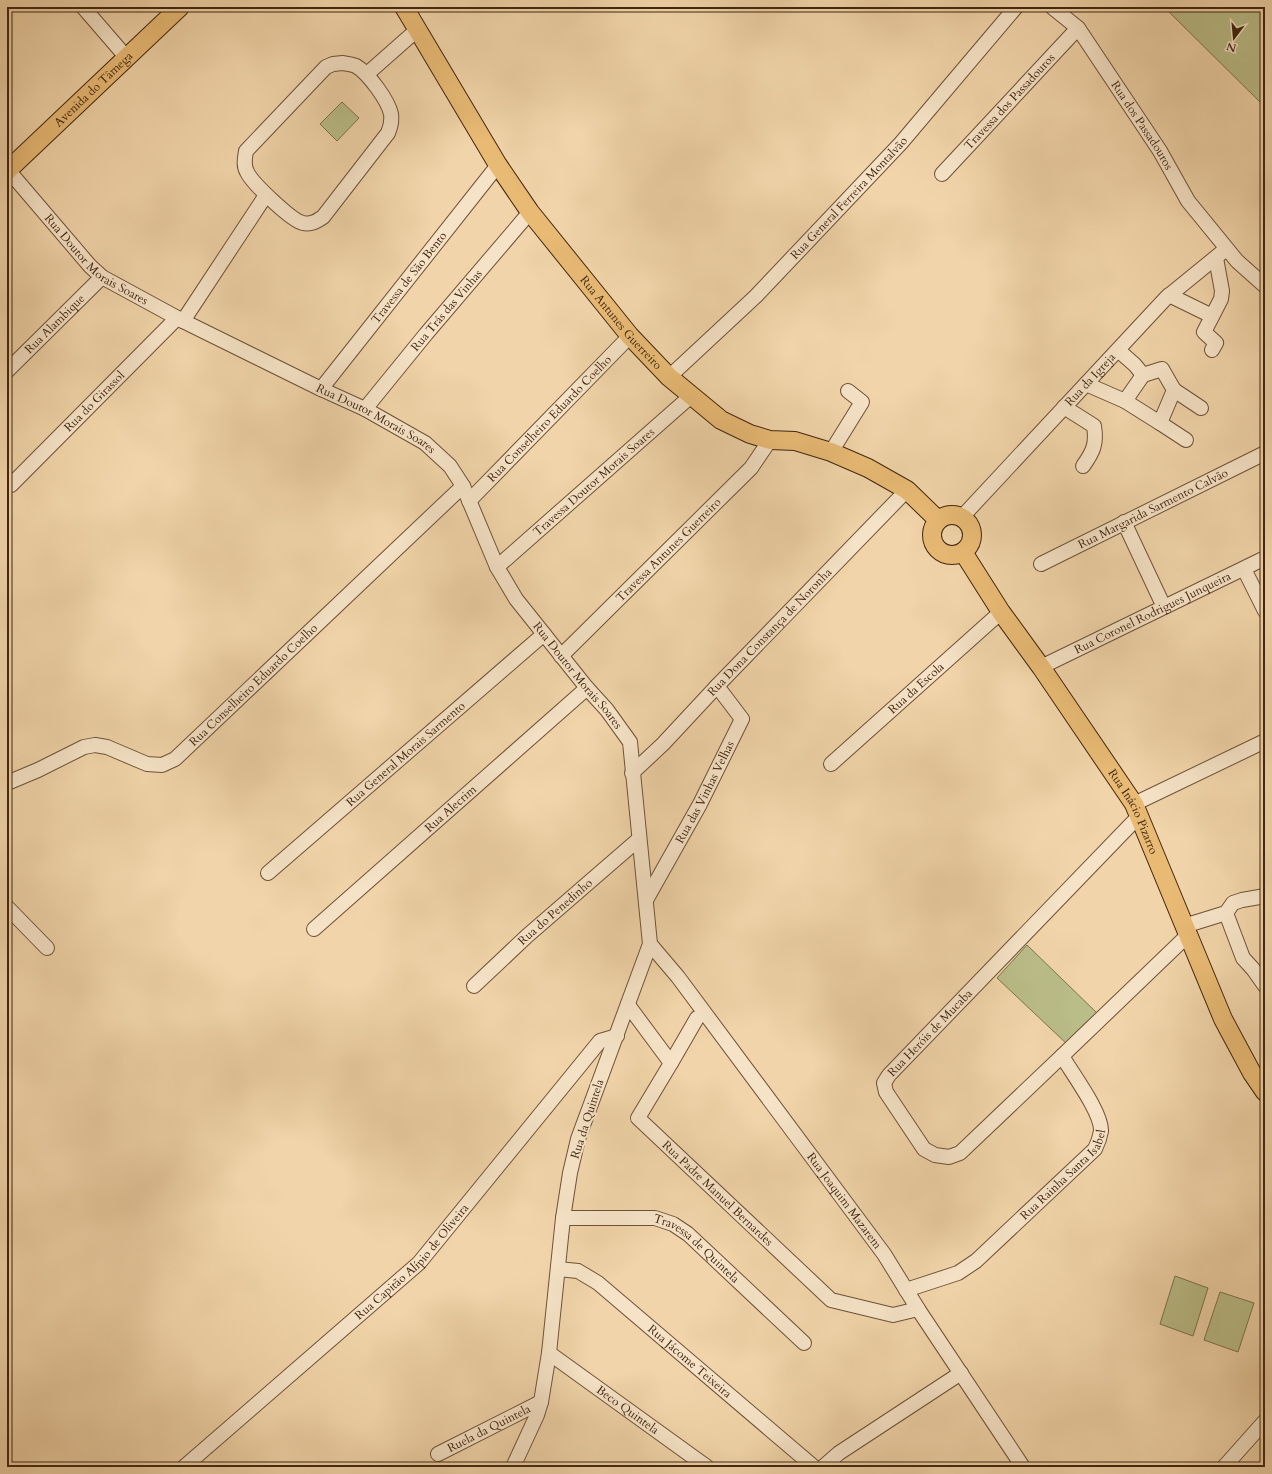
<svg xmlns="http://www.w3.org/2000/svg" width="1272" height="1474" font-family="Cardo,serif">
<rect width="100%" height="100%" fill="#f1d4a9"/>
<filter id="stains"><feTurbulence type="fractalNoise" baseFrequency=".005" numOctaves="4"/><feColorMatrix values="0 0 0 0 .2 0 0 0 0 .09 0 0 0 0 .02 0 0 0 .5 -.17"/></filter>
<radialGradient id="worn" r=".72"><stop offset=".6" stop-color="#630" stop-opacity="0"/><stop offset="1" stop-color="#630" stop-opacity=".3"/></radialGradient>
<g fill="#babd88" stroke="#7e724c">
<path d="M 1164,7 L 1265,7 L 1265,107 Z"/>
<path d="M 342,102 L 359,118 L 337,141 L 320,124 Z"/>
<path d="M 1027,945 L 1098,1014 L 1067,1044 L 997,978 Z"/>
<path d="M 1175,1276 L 1208,1288 L 1193,1336 L 1160,1324 Z"/>
<path d="M 1220,1292 L 1254,1303 L 1238,1352 L 1204,1340 Z"/>
</g>
<g fill="none" stroke-linecap="round" stroke-linejoin="round">
<defs>
<g id="minor">
<path d="M 83,7 L 127,58"/>
<path id="s1" d="M 1052,7 L 1078,28 L 1160,151 L 1188,201 L 1237,261 L 1265,286"/>
<path d="M 343,63 C 347,64 352,64 356,66 C 368,73 388,100 391,114 C 392,121 391,126 388,133 L 323,217 C 317,221 311,225 303,223 C 292,221 252,183 247,172 C 243,165 245,158 246,151 L 326,67 L 333,64 Z"/>
<path d="M 367,74 L 418,29"/>
<path id="s2" d="M 8,170 L 90,266 L 102,277 L 183,321 L 321,389 L 365,409 L 425,443 L 450,466 L 463,486 L 497,567 L 516,599 L 587,688 L 607,710 L 630,742 L 650,944 L 578,1139 L 570,1173 L 563,1218 L 549,1353 L 541,1402 L 537,1415 L 513,1467"/>
<path id="s3" d="M 942,174 L 1078,28"/>
<path d="M 1169,295 L 1212,316"/>
<path d="M 183,321 L 266,195"/>
<path d="M 1212,350 L 1216,343 L 1204,332 L 1221,299 L 1222,291 L 1216,258"/>
<path id="s4" d="M 7,371 L 102,277"/>
<path id="s5" d="M 669,377 L 756,296 L 901,143 L 1016,7"/>
<path d="M 1086,384 L 1125,401 L 1160,423 L 1174,390 L 1162,369 L 1143,375 L 1135,365 L 1118,350"/>
<path id="s6" d="M 321,389 L 498,165"/>
<path d="M 1174,390 L 1201,408"/>
<path d="M 1125,401 L 1143,375"/>
<path d="M 1064,407 L 1094,426 C 1097,444 1093,452 1083,466"/>
<path id="s7" d="M 365,409 L 426,334 L 530,212"/>
<path d="M 1160,423 L 1186,440"/>
<path d="M 831,452 L 862,402 L 848,391"/>
<path id="s8" d="M 11,485 L 177,318"/>
<path id="s9" d="M 469,501 L 630,336"/>
<path id="s10" d="M 962,517 L 1166,298 L 1226,249"/>
<path d="M 1124,522 L 1164,607"/>
<path id="s11" d="M 1041,564 L 1265,453"/>
<path id="s12" d="M 497,567 L 691,396"/>
<path d="M 1244,569 L 1265,611"/>
<path id="s13" d="M 561,656 L 751,468 L 770,440"/>
<path id="s14" d="M 1041,667 L 1265,558"/>
<path id="s15" d="M 831,764 L 1001,612"/>
<path id="s16" d="M 632,773 L 663,744 L 717,686 L 907,490"/>
<path id="s17" d="M 7,783 L 38,770 L 84,747 L 95,745 L 107,747 L 147,764 L 162,765 L 175,759 L 463,486"/>
<path d="M 1134,804 L 1265,741"/>
<path id="s18" d="M 268,873 L 544,634"/>
<path id="s19" d="M 646,900 L 700,804 L 742,719 L 717,686"/>
<path d="M 7,907 L 47,948"/>
<path d="M 1226,913 L 1243,958 L 1253,969 L 1265,986"/>
<path d="M 1184,926 L 1226,913 L 1233,903 L 1242,900 L 1265,896"/>
<path id="s20" d="M 314,929 L 587,688"/>
<path id="s21" d="M 650,944 L 678,977 L 884,1254 L 918,1309 L 1023,1467"/>
<path id="s22" d="M 474,986 L 527,936 L 639,839"/>
<path id="s23" d="M 628,1005 L 671,1063 L 638,1118 L 831,1300 L 893,1315 L 918,1309"/>
<path id="s24" d="M 1062,1056 L 960,1153 L 949,1157 L 935,1155 L 924,1149 L 886,1092 L 884,1083 L 889,1075 L 1139,816"/>
<path d="M 671,1063 L 697,1018"/>
<path id="s25" d="M 563,1218 L 655,1218 L 673,1224 L 688,1234 L 804,1343"/>
<path id="s26" d="M 558,1269 L 578,1271 L 598,1283 L 814,1467"/>
<path id="s27" d="M 906,1290 L 958,1273 L 976,1261 L 1095,1149 C 1098,1143 1100,1137 1101,1131 C 1102,1113 1072,1073 1062,1056 L 1188,935"/>
<path id="s28" d="M 549,1353 L 707,1467"/>
<path id="s29" d="M 438,1454 L 541,1402"/>
<path id="s30" d="M 184,1467 L 419,1263 L 600,1041 L 617,1036"/>
<path d="M 823,1467 L 839,1453 L 961,1373"/>
<path d="M 1224,1467 L 1265,1421"/>
</g>
<g id="major">
<path id="s31" d="M 404,7 L 498,165 L 530,212 L 630,336 L 669,377 L 721,420 L 750,434 L 770,440 L 795,441 L 831,452 L 868,468 L 907,490 L 938,520"/>
<path id="s32" d="M 7,171 L 180,7"/>
<circle cx="952" cy="535" r="20"/>
<path id="s33" d="M 963,552 L 1001,612 L 1041,667 L 1134,804 L 1223,1019 L 1252,1073 L 1265,1092"/>
</g>
</defs>
<use href="#minor" stroke="#6d5237" stroke-width="16"/>
<use href="#major" stroke="#412611" stroke-width="20"/>
<use href="#minor" stroke="#f6e3c7" stroke-width="14"/>
<use href="#major" stroke="#e8ba74" stroke-width="18"/>
</g>
<g text-anchor="middle" stroke-width="4" stroke-linejoin="round" paint-order="stroke">
<g font-size="12" fill="#412611" stroke="#f6e3c7">
<text dy="4" stroke="none"><textPath href="#s32" startOffset="119">Avenida do Tâmega</textPath></text>
<text dy="4" stroke="none"><textPath href="#s3" startOffset="99">Travessa dos Passadouros</textPath></text>
<text dy="4" stroke="none"><textPath href="#s1" startOffset="150">Rua dos Passadouros</textPath></text>
<text dy="4" stroke="none"><textPath href="#s5" startOffset="254">Rua General Ferreira Montalvão</textPath></text>
<text dy="4" stroke="none"><textPath href="#s2" startOffset="127">Rua Doutor Morais Soares</textPath></text>
<text dy="4" stroke="none"><textPath href="#s6" startOffset="142">Travessa de São Bento</textPath></text>
<text dy="4" stroke="none"><textPath href="#s7" startOffset="128">Rua Trás das Vinhas</textPath></text>
<text dy="4" stroke="none"><textPath href="#s31" startOffset="384">Rua Antunes Guerreiro</textPath></text>
<text dy="4" stroke="none"><textPath href="#s4" startOffset="67">Rua Alambique</textPath></text>
<text dy="4" stroke="none"><textPath href="#s10" startOffset="188">Rua da Igreja</textPath></text>
<text dy="4" stroke="none"><textPath href="#s8" startOffset="118">Rua do Girassol</textPath></text>
<text dy="4" stroke="none"><textPath href="#s9" startOffset="115">Rua Conselheiro Eduardo Coelho</textPath></text>
<text dy="4" stroke="none"><textPath href="#s2" startOffset="451">Rua Doutor Morais Soares</textPath></text>
<text dy="4" stroke="none"><textPath href="#s12" startOffset="129">Travessa Doutor Morais Soares</textPath></text>
<text dy="4" stroke="none"><textPath href="#s11" startOffset="125">Rua Margarida Sarmento Calvão</textPath></text>
<text dy="4" stroke="none"><textPath href="#s13" startOffset="151">Travessa Antunes Guerreiro</textPath></text>
<text dy="4" stroke="none"><textPath href="#s14" startOffset="124">Rua Coronel Rodrigues Junqueira</textPath></text>
<text dy="4" stroke="none"><textPath href="#s16" startOffset="197">Rua Dona Constança de Noronha</textPath></text>
<text dy="4" stroke="none"><textPath href="#s2" startOffset="787">Rua Doutor Morais Soares</textPath></text>
<text dy="4" stroke="none"><textPath href="#s17" startOffset="289">Rua Conselheiro Eduardo Coelho</textPath></text>
<text dy="4" stroke="none"><textPath href="#s15" startOffset="114">Rua da Escola</textPath></text>
<text dy="4" stroke="none"><textPath href="#s18" startOffset="182">Rua General Morais Sarmento</textPath></text>
<text dy="4" stroke="none"><textPath href="#s19" startOffset="123">Rua das Vinhas Velhas</textPath></text>
<text dy="4" stroke="none"><textPath href="#s20" startOffset="182">Rua Alecrim</textPath></text>
<text dy="4" stroke="none"><textPath href="#s33" startOffset="311">Rua Inácio Pizarro</textPath></text>
<text dy="4" stroke="none"><textPath href="#s22" startOffset="110">Rua do Penedinho</textPath></text>
<text dy="4" stroke="none"><textPath href="#s24" startOffset="325">Rua Heróis de Mucaba</textPath></text>
<text transform="translate(587 1119) rotate(-72)" y="4">Rua da Quintela</text>
<text dy="4" stroke="none"><textPath href="#s27" startOffset="200">Rua Rainha Santa Isabel</textPath></text>
<text dy="4" stroke="none"><textPath href="#s23" startOffset="246">Rua Padre Manuel Bernardes</textPath></text>
<text dy="4" stroke="none"><textPath href="#s21" startOffset="322">Rua Joaquim Mazarem</textPath></text>
<text dy="4" stroke="none"><textPath href="#s25" startOffset="144">Travessa de Quintela</textPath></text>
<text dy="4" stroke="none"><textPath href="#s30" startOffset="307">Rua Capitão Alípio de Oliveira</textPath></text>
<text dy="4" stroke="none"><textPath href="#s26" startOffset="164">Rua Jácome Teixeira</textPath></text>
<text dy="4" stroke="none"><textPath href="#s28" startOffset="97">Beco Quintela</textPath></text>
<text dy="4" stroke="none"><textPath href="#s29" startOffset="57">Ruela da Quintela</textPath></text>
</g>
</g>
<rect width="1272" height="1474" fill="none" stroke="#f1d4a9" stroke-width="24"/>
<rect x="8" y="8" width="1256" height="1458" fill="none" stroke="#412611" stroke-width="2"/>
<rect x="12" y="12" width="1248" height="1450" fill="none" stroke="#412611"/>
<g transform="translate(1234 38) rotate(196)" stroke="#f6e3c7" stroke-width="3" paint-order="stroke">
<path d="M0-3L7 15L0 10L-7 15Z" fill="#412611"/>
<text y="-6" font-size="11" font-weight="bold" text-anchor="middle" fill="#412611">N</text>
</g>
<rect width="100%" height="100%" filter="url(#stains)"/>
<rect width="100%" height="100%" fill="url(#worn)"/>
</svg>
